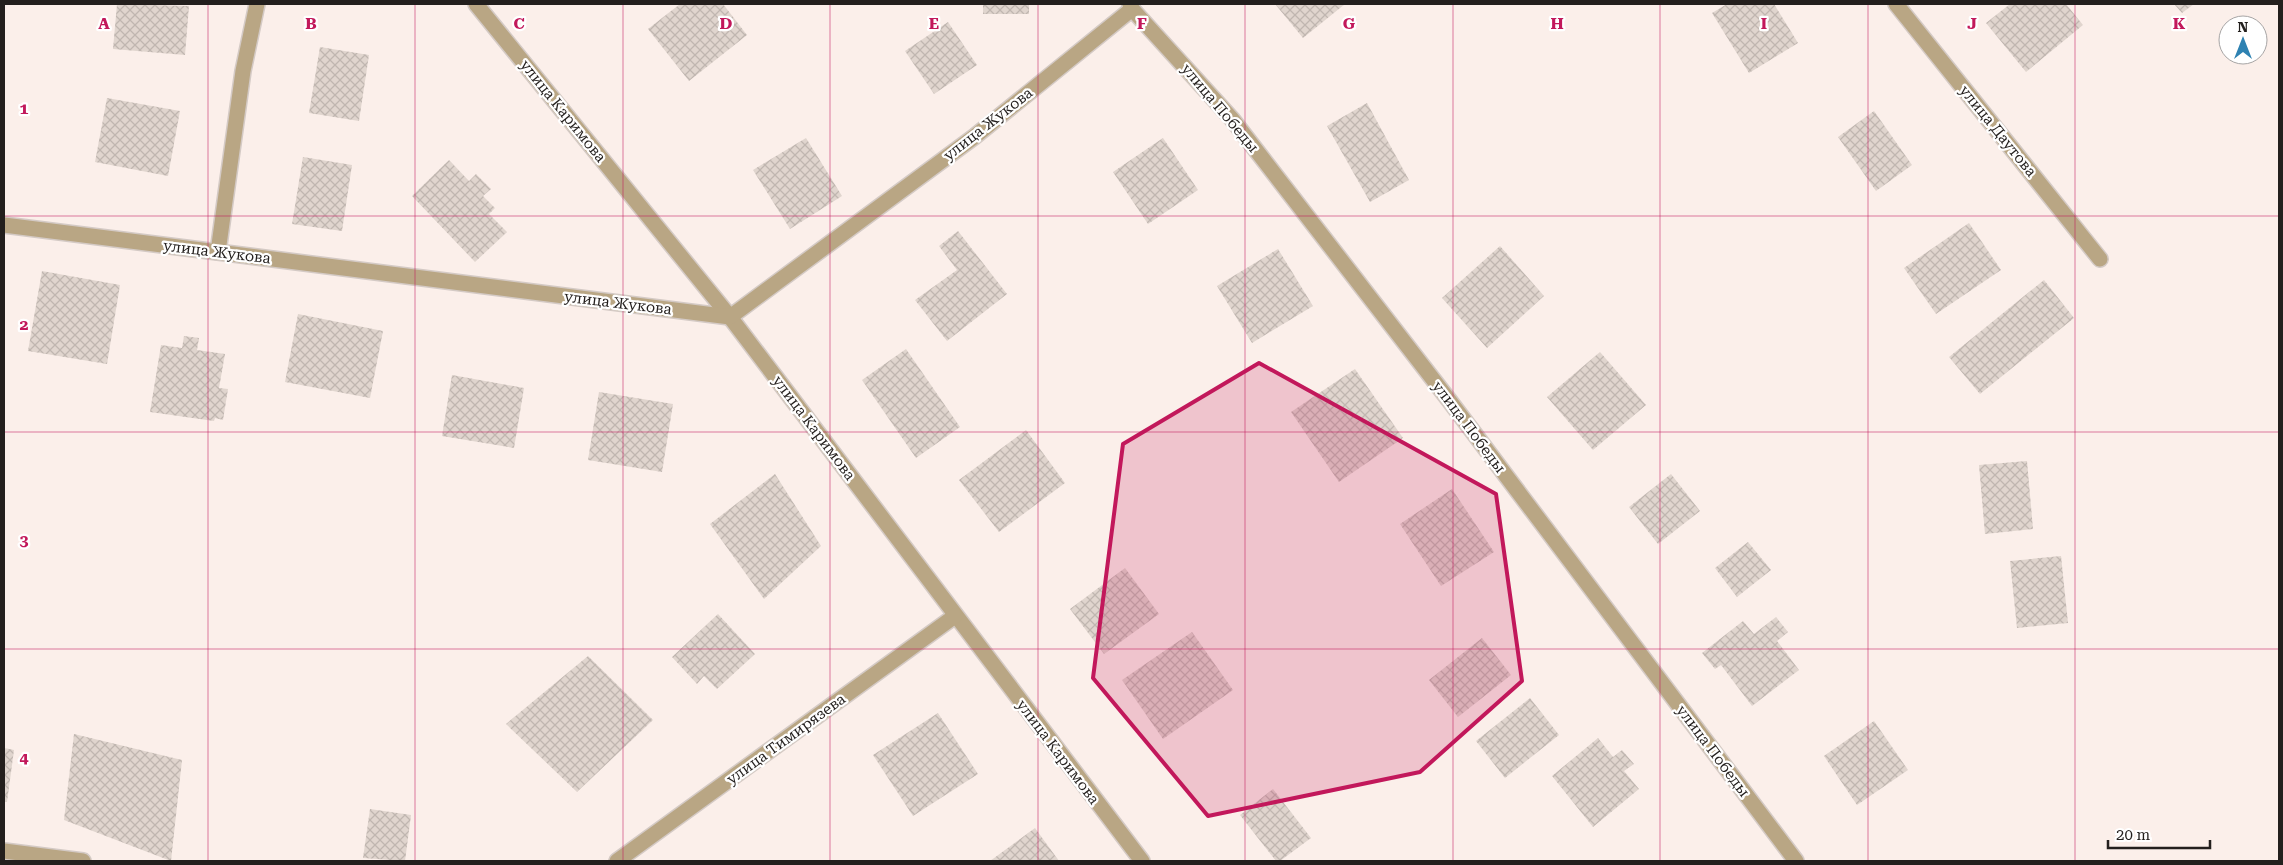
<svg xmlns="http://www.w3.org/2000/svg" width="2283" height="865" font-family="'Roboto Serif',serif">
<defs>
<pattern id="building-cross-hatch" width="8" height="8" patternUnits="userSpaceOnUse" patternTransform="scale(1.25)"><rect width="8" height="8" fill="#e0d5ce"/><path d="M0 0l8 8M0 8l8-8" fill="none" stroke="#c0b6b0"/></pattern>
</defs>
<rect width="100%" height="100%" fill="#fbefea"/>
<g fill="url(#building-cross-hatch)">
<path d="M 117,4 L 189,6 L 185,55 L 113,49 Z"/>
<path d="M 680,4 L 723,4 L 747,35 L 689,81 L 648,29 Z"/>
<rect x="983" y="4" width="46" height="10"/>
<path d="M 1275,4 L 1345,4 L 1303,38 Z"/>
<path d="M 1727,4 L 1774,4 L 1798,43 L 1749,73 L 1712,13 Z"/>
<path d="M 2010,4 L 2066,4 L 2083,25 L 2026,72 L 1986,23 Z"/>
<path d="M 2174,4 L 2194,4 L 2182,13 Z"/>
<path d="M 948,22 L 977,65 L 934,94 L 905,51 Z"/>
<path d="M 320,47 L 369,55 L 359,121 L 309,113 Z"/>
<path d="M 107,98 L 180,111 L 168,176 L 95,162 Z"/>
<path d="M 1367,103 L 1409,180 L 1370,202 L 1327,126 Z"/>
<path d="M 1874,111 L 1912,165 L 1876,191 L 1838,137 Z"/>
<path d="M 806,138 L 842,196 L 790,229 L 753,170 Z"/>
<path d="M 1163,138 L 1198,190 L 1148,224 L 1113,172 Z"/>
<path d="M 303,157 L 352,165 L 342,231 L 292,224 Z"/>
<path d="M 449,160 L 469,181 L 476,174 L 491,189 L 483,196 L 495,208 L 489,214 L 507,232 L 475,262 L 412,196 Z"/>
<path d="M 1969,223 L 2001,270 L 1936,314 L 1904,268 Z"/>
<path d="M 958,231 L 1007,294 L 947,341 L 915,300 L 957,270 L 939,246 Z"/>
<path d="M 1500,246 L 1544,296 L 1487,348 L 1442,298 Z"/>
<path d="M 1278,249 L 1313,306 L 1252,343 L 1217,286 Z"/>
<path d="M 42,271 L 120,285 L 107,364 L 28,351 Z"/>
<path d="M 2044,280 L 2074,318 L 1980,394 L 1949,357 Z"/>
<path d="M 298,314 L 383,331 L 370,398 L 285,382 Z"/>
<path d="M 184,336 L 199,338 L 197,350 L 225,354 L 219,388 L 228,389 L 223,420 L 215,418 L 214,421 L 150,412 L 161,345 L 182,348 Z"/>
<path d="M 906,349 L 960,427 L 916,458 L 862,380 Z"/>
<path d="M 1600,352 L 1646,405 L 1593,450 L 1547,397 Z"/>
<path d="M 1355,369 L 1403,438 L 1339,482 L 1291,412 Z"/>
<path d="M 452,375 L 524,388 L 514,448 L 442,436 Z"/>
<path d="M 599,392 L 673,404 L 662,472 L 588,460 Z"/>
<path d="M 1026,430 L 1065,483 L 999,532 L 959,480 Z"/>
<path d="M 2027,461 L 2033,529 L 1985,534 L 1979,465 Z"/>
<path d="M 775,474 L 821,546 L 764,599 L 710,524 Z"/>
<path d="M 1671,474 L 1700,511 L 1658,544 L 1629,507 Z"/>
<path d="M 1452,489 L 1494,552 L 1441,586 L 1400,524 Z"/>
<path d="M 1748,542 L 1771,570 L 1737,597 L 1715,568 Z"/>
<path d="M 2061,556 L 2068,623 L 2017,628 L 2010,561 Z"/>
<path d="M 1125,568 L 1159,614 L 1104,654 L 1070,609 Z"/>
<path d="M 718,614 L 755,654 L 717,689 L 704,676 L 697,684 L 672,657 Z"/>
<path d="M 1776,617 L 1788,632 L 1777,641 L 1799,670 L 1752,706 L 1721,665 L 1715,669 L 1702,653 L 1743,621 L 1754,634 Z"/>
<path d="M 1192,632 L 1233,690 L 1163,739 L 1122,680 Z"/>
<path d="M 1482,638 L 1511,675 L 1458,717 L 1429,680 Z"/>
<path d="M 588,656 L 653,720 L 577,792 L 506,724 Z"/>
<path d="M 1530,698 L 1559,735 L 1505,778 L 1476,741 Z"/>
<path d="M 938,713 L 978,774 L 913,816 L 873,755 Z"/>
<path d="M 1874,721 L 1908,770 L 1857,805 L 1824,756 Z"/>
<path d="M 74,734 L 182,760 L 171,861 L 64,820 Z"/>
<path d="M 1598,738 L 1613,757 L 1622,750 L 1634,764 L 1624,771 L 1639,789 L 1593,827 L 1552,776 Z"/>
<path d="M 4,748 L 14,750 L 7,802 L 4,802 Z"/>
<path d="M 1273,789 L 1311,838 L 1280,861 L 1276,861 L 1240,815 Z"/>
<path d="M 370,809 L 411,815 L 405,861 L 363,858 Z"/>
<path d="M 1035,828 L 1059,861 L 990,861 Z"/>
</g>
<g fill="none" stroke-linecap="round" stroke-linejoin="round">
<defs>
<g id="minor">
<path d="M 476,4 L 730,317 L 1142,861"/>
<path d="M 1130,4 L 1132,9 L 1232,119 L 1449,400 L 1796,861"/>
<path d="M 1896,4 L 2100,259"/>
<path d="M 4,225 L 730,317 L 974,137 L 1132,9"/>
<path d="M 218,252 L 243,71 L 257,4"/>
<path d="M 4,851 L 83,861"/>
<path d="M 617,861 L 955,616"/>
</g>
</defs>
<use href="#minor" stroke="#d4cac5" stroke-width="18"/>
<use href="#minor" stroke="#b9a684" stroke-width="15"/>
</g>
<path fill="#c2185b" fill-opacity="0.2" stroke="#c2185b" stroke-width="4" stroke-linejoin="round" d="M 1259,363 L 1496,494 L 1522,681 L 1420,772 L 1208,816 L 1093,678 L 1123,444 Z"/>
<path fill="none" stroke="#c2185b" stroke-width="1" stroke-opacity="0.55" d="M 208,4 L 208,861M 415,4 L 415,861M 623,4 L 623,861M 830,4 L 830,861M 1038,4 L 1038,861M 1245,4 L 1245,861M 1453,4 L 1453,861M 1660,4 L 1660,861M 1868,4 L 1868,861M 2075,4 L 2075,861M 4,216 L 2279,216M 4,432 L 2279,432M 4,649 L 2279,649"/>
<g text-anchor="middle" stroke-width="4.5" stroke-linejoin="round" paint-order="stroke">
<g font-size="15" fill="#231f1d" stroke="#fff">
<text transform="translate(1220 108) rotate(50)" y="5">улица Победы</text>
<text transform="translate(563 111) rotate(51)" y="5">улица Каримова</text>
<text transform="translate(988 124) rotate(-38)" y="5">улица Жукова</text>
<text transform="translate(1998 131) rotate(51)" y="5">улица Даутова</text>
<text transform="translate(217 252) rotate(7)" y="5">улица Жукова</text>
<text transform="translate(618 303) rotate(7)" y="5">улица Жукова</text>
<text transform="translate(1469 427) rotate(53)" y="5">улица Победы</text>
<text transform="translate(814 428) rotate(53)" y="5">улица Каримова</text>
<text transform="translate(786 739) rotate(-36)" y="5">улица Тимирязева</text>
<text transform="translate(1713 751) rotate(53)" y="5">улица Победы</text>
<text transform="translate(1058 752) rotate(53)" y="5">улица Каримова</text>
</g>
</g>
<g font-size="16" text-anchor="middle" font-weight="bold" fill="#c2185b" stroke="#fff" stroke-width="4.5" stroke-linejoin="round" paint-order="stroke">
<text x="104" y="29">A</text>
<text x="311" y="29">B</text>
<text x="519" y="29">C</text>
<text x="726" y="29">D</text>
<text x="934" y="29">E</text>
<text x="1142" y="29">F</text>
<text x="1349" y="29">G</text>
<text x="1557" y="29">H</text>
<text x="1764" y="29">I</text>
<text x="1972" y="29">J</text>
<text x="2179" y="29">K</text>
<text x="24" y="114">1</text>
<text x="24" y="330">2</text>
<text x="24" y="546">3</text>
<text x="24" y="763">4</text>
</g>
<rect width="2283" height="865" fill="none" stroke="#231f1d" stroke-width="10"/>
<g transform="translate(2243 40)"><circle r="24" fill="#ffffff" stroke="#a7a5a5"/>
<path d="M0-4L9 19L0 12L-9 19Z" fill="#2e82b2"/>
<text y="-8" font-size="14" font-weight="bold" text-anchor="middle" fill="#231f1d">N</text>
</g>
<path d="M2108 840v8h102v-8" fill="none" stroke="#231f1d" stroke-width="2.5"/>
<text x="2116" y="840" font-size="15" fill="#231f1d" stroke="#ffffff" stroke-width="4" paint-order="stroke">20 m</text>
</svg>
